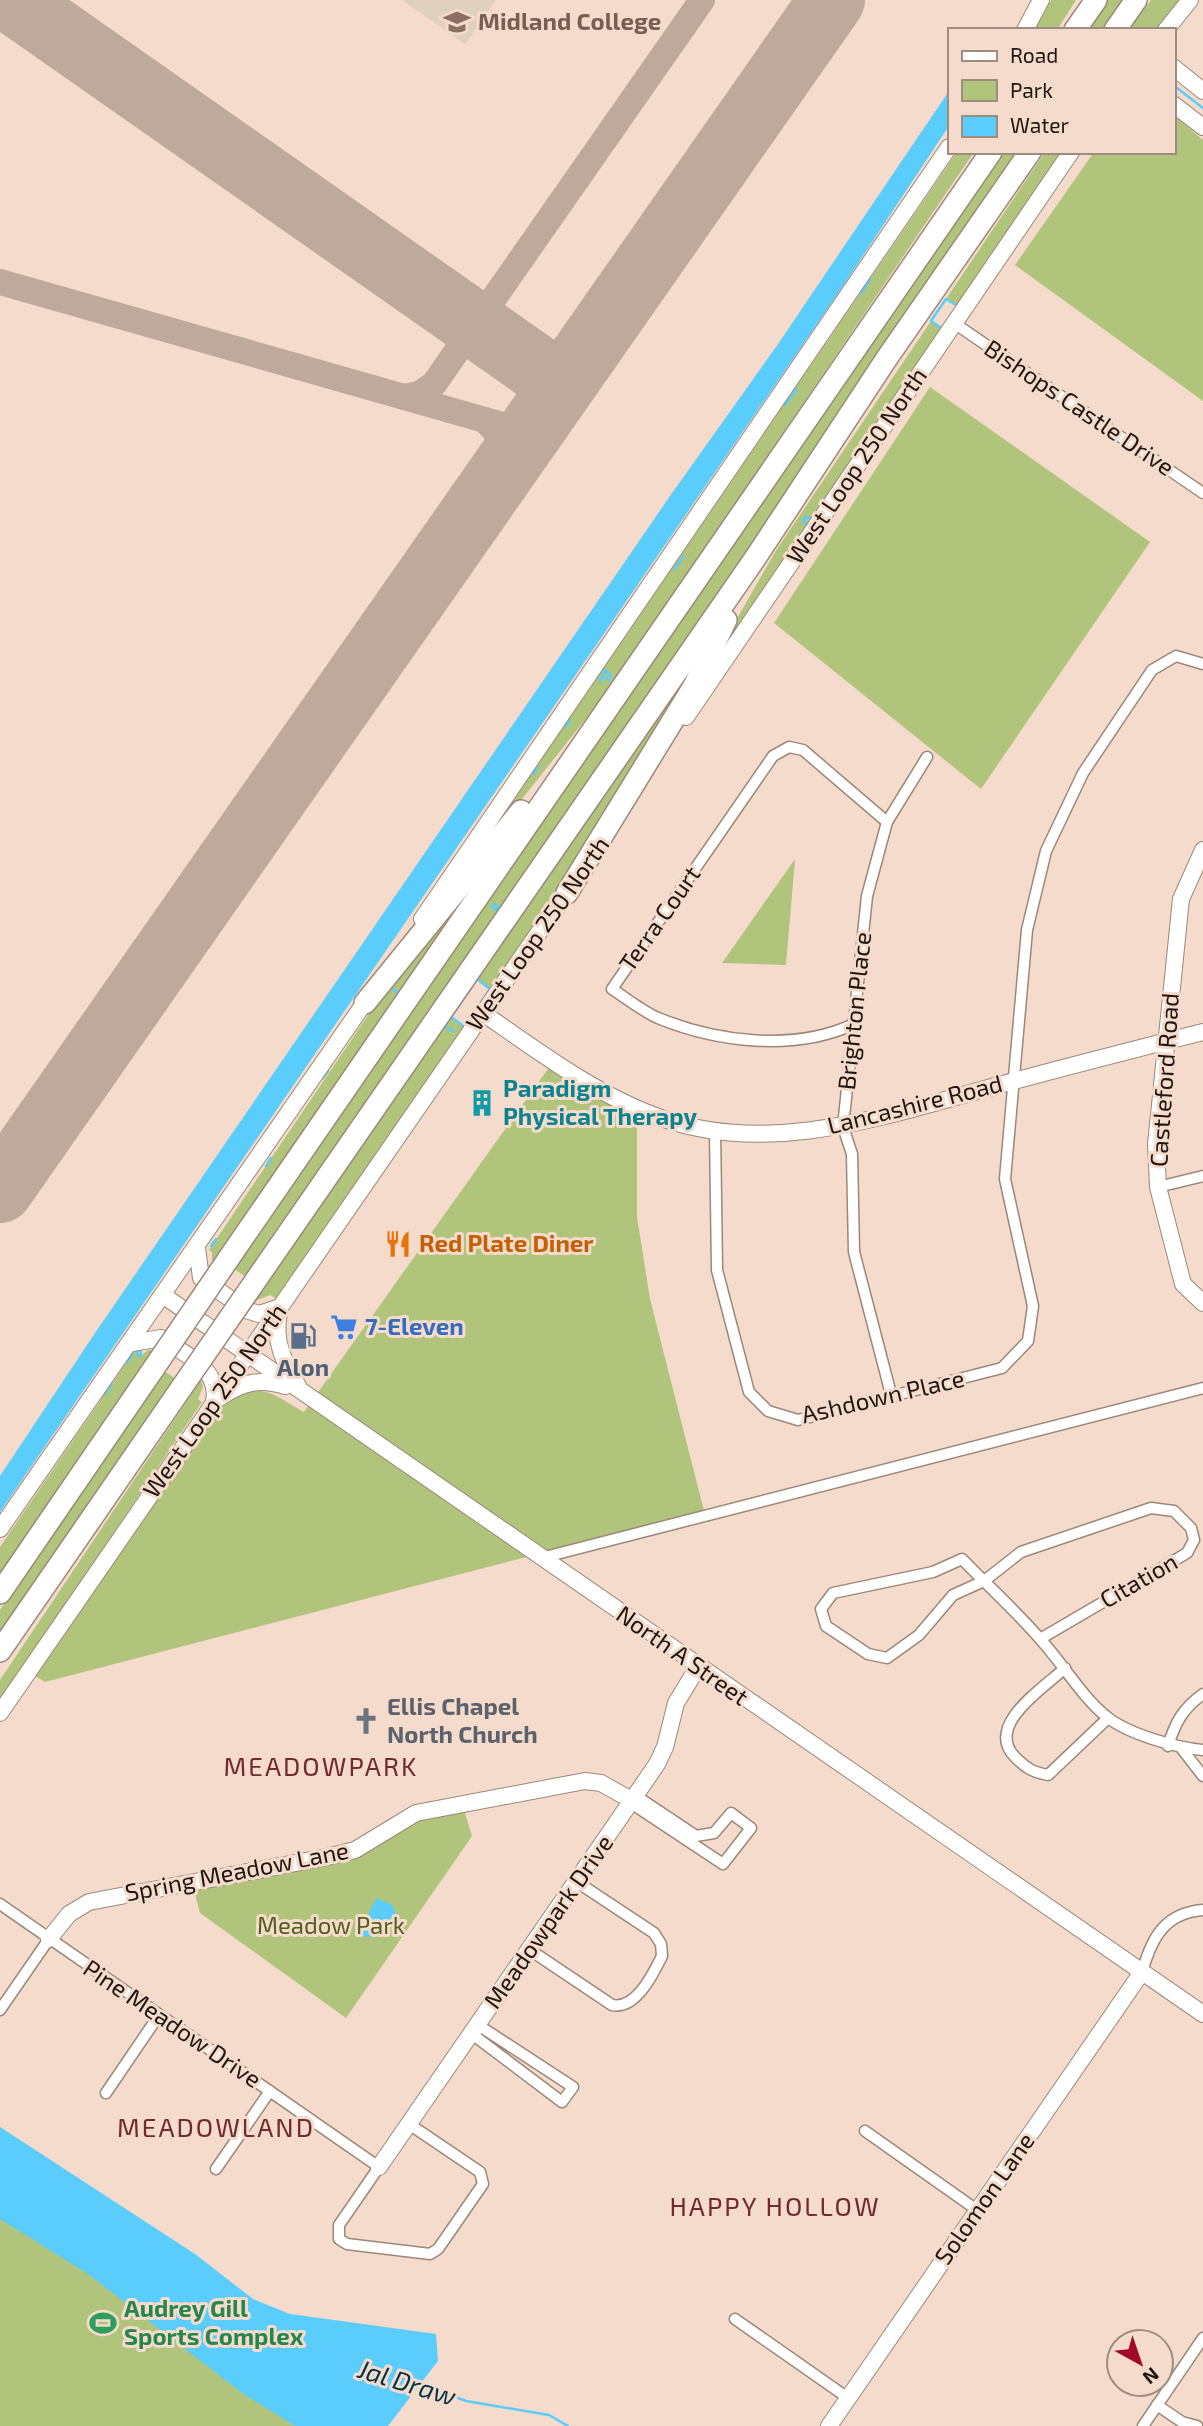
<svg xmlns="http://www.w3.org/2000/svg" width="1203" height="2426" font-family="'Exo 2',sans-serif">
<rect width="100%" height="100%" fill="#f4dbcb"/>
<path fill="#e0d0be" d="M 402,0 L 496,0 L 465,44 Z"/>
<g fill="#b1c47b">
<path d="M 1051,0 L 1076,0 L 1057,30 L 1035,30 Z"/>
<path d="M 1103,0 L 1125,0 L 1104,30 L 1082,30 Z"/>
<path d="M 1151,0 L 1182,0 L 1158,30 L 1129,30 Z"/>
<path d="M 1173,115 L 1203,140 L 1203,401 L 1015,265 L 1094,152 L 1173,152 Z"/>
<path d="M 957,152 L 974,152 L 608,691 L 502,824 L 500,821 L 521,789 Z"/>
<path d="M 999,152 L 1021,152 L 249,1279 L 234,1269 Z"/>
<path d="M 1045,152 L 1063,152 L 959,307 L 946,299 Z"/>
<path d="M 931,321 L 943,329 L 795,548 L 705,674 L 777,549 Z"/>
<path d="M 930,387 L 1150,542 L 981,789 L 774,623 Z"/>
<path d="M 685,676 L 690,680 L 611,815 L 490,989 L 477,979 Z"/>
<path d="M 795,859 L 786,965 L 722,963 Z"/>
<path d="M 473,883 L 212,1272 L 212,1252 L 209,1250 L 398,971 Z"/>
<path d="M 451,1017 L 465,1027 L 277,1299 L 270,1295 L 255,1301 Z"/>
<path d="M 550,1066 L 637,1119 L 637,1217 L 650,1299 L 704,1511 L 45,1682 L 35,1676 L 224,1402 C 264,1382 268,1392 304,1412 Z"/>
<path d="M 158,1349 L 0,1581 L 0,1547 L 135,1350 L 142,1355 L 148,1350 Z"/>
<path d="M 164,1371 L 179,1381 L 0,1642 L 0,1610 Z"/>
<path d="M 201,1380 L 203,1387 L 198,1399 L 202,1402 L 0,1701 L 0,1680 Z"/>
<path d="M 464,1810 L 472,1836 L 346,2018 L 200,1913 L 192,1882 L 351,1856 L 414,1814 Z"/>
<path d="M 0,2181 L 355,2426 L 0,2426 Z"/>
</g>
<g fill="#5bcdfd">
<path d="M 949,91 L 949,126 L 841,289 L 0,1512 L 0,1476 L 95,1333 L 670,496 L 778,344 Z"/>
<path d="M 377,1898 L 392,1905 L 396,1913 C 386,1928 375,1946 358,1932 Z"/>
<path d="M 0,2127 L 195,2254 L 253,2299 L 290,2314 L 436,2334 L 438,2361 L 388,2426 L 295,2426 L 242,2393 L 88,2274 L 0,2219 Z"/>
</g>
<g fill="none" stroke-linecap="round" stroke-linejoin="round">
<g stroke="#5bcdfd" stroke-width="2.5">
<path d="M 1173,85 L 1203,108"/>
<path d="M 861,293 L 870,280"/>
<path d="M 946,299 L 959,307 L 943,329 L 931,321 Z"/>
<path d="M 785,405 L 797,389"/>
<path d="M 806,517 L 815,519 L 809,527 L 803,521 Z"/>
<path d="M 674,569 L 683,557"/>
<path d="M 605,670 L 611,676 L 609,680 L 603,677 L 600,681 Z"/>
<path d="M 566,727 L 570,720"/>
<path d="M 533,774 L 538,767"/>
<path d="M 494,904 L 498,906 L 496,910 L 492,907 Z"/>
<path d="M 477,979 L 490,989 L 465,1027 L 451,1017 Z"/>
<path d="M 393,989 L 400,995"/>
<path d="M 444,1026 L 453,1031"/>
<path d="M 322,1079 L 328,1071"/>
<path d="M 266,1166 L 271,1158"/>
<path d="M 211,1246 L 216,1239"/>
<path d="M 137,1351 L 141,1351 L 141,1355 L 138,1356 Z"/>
<path d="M 127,1362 L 132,1355"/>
<path d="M 105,1394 L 111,1385"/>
<path d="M 418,2383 L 466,2401 L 549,2415 L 568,2426"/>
</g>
<g stroke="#beaa9c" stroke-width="26">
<path d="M 0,282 L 506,426 L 526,424 L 544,413"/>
<path d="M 452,308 L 462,329 L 459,347"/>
<path d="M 537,368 C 550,381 552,396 544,412"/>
<path d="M 404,397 L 419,394 L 434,384 L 702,0"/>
<path d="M 485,420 L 504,441 L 506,467"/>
</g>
<g stroke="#beaa9c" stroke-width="66">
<path d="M 12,0 L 537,368"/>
<path d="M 0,1190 L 832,0"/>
</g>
<defs>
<g id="street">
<path d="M 954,323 L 1203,493"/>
<path d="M 854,1024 C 794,1052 717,1042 658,1018 C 642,1011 626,998 612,989 L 773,756 L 789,747 L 803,750 L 887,822"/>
<path d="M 715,1130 L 717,1270 L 749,1392 L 768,1411 L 798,1420 L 1002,1368 L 1028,1341 L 1033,1306 L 1005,1179 L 1027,930 L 1046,851 L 1083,773 L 1152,670 L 1176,656 L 1203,664"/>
<path d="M 1158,1187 L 1203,1176"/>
<path d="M 892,1398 L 854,1252 L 852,1154 L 843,1127 L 867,896 L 887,822 L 927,757"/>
<path d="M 541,1558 L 1203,1388"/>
<path d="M 1040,1639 L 1187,1553 L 1194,1540 L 1191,1528 L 1174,1511 L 1151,1508 L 1021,1552 L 984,1581 L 953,1595 L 919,1635 L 887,1658 L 868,1654 L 826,1626 L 821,1609 L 833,1593 L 933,1572 L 962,1559 C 988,1586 1016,1611 1041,1640 C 1063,1664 1082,1697 1107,1717 C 1128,1734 1177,1748 1203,1750"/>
<path d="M 1065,1668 C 1044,1688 984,1725 1015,1757 C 1027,1769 1033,1772 1048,1775 L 1108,1718"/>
<path d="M 1168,1746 C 1175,1723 1183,1708 1203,1694"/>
<path d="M 1182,1749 L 1203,1776"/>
<path d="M 631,1803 L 723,1864 L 751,1828 L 731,1813 L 714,1833 L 696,1836 L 636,1796"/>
<path d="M 0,1904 L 379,2167 L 339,2225 L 339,2239 L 347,2244 L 430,2254 L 438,2249 L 483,2184 L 480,2172 L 409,2124"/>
<path d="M 530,1950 L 612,2005 C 636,2010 653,1974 662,1956 L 661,1944 L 654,1933 L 577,1882"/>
<path d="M 1142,1972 C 1152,1937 1165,1913 1203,1910"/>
<path d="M 0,2010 L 49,1939"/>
<path d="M 472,2034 L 562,2102 L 573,2087 L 478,2025"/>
<path d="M 106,2093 L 159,2015"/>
<path d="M 865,2131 L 977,2210"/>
<path d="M 216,2169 L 270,2091"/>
<path d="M 735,2319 L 848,2398"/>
<path d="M 1157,2405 L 1182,2422 L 1197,2426"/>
<path d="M 1143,2426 L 1203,2338"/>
</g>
<g id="secondary">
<path d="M 1025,30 L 1041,0"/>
<path d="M 1166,30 L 1190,0"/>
<path d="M 1173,67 L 1203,91"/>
<path d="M 1173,104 L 1203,127"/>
<path d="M 686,717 L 1071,152"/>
<path d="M 1203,850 L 1181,899 L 1156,1144 L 1158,1187 L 1183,1284 L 1203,1303"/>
<path d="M 422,919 L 949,147"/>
<path d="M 483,1013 C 539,1052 596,1095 661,1118 C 774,1158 893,1113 1003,1084 C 1069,1066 1136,1049 1203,1032"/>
<path d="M 197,1248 L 201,1278 L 246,1310 L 259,1314 L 280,1307"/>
<path d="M 164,1296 L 1203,2014"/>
<path d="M 279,1313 C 273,1341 284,1362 298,1386"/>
<path d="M 132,1343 L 161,1338 C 185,1355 221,1368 214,1403"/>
<path d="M 221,1397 C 242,1382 261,1378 285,1386"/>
<path d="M 0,1529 L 370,995"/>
<path d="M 0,1713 L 573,883"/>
<path d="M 49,1939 L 69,1914 L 89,1902 L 327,1857 L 355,1850 L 416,1813 L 585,1781 L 601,1783 L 633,1801"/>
<path d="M 379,2167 L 657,1764 L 665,1747 L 676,1703 L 698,1667"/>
<path d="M 829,2426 L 1142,1972"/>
</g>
<g id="highway">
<path d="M 1075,30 L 1096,0"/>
<path d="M 1115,30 L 1136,0"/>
<path d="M 567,893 L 694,686 L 726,620"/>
<path d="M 365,1003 L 521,811"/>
<path d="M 229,1258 L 991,152"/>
<path d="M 258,1277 L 756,557 L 887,358 L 1030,152"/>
<path d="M 0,1593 L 154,1368"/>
<path d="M 0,1651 L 182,1387"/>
</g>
</defs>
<use href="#street" stroke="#9d8778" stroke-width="13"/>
<use href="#secondary" stroke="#9d8778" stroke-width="18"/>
<use href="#highway" stroke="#9d8778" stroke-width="24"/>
<use href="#street" stroke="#fff" stroke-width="10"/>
<use href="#secondary" stroke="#fff" stroke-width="16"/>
<use href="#highway" stroke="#fff" stroke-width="21"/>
<defs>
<g id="highway-bridge">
<path d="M 154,1368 L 229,1258"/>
<path d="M 182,1387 L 258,1277"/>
</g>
</defs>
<use href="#highway-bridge" stroke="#9d8778" stroke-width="24" stroke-linecap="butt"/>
<use href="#highway-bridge" stroke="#fff" stroke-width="21"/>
</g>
<defs>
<symbol id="university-bare" viewBox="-9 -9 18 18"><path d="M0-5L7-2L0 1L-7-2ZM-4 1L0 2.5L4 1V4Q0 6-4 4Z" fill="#8d6e63" stroke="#f4dbcb" stroke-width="2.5" paint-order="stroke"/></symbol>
<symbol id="building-bare" viewBox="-9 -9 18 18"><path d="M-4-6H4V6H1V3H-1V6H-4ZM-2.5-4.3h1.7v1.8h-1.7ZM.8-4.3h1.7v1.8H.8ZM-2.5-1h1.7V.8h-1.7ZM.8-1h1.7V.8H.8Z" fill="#0f9aa8" stroke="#f4dbcb" stroke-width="2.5" paint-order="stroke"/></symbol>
<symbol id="restaurant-bare" viewBox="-9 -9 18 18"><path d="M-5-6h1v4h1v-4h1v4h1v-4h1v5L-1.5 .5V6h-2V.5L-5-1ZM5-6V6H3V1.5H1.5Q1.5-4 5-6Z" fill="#e8710a" stroke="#f4dbcb" stroke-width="2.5" paint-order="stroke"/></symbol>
<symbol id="supermarket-bare" viewBox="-9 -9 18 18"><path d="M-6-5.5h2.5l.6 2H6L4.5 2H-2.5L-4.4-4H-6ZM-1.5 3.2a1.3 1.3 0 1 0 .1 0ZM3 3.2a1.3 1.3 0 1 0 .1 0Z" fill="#3f7fe0" stroke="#f4dbcb" stroke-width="2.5" paint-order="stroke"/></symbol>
<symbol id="fuel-bare" viewBox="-9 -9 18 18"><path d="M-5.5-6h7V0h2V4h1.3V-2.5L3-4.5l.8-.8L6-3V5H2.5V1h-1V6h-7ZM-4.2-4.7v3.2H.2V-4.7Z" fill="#5c6f8a" stroke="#f4dbcb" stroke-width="2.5" paint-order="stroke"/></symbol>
<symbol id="church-bare" viewBox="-9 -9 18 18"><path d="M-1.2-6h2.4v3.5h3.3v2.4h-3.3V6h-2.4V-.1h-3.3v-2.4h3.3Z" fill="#6b7280" stroke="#f4dbcb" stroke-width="2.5" paint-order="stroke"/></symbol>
<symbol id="stadium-bare" viewBox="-9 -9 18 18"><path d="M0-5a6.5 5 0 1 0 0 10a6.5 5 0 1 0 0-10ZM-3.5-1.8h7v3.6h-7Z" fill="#2e9e5b" stroke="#f4dbcb" stroke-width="2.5" paint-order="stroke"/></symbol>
</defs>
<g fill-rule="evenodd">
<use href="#university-bare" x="438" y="3" width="38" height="38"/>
<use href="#building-bare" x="463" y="1084" width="38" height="38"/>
<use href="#restaurant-bare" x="379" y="1225" width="38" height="38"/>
<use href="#supermarket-bare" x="325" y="1308" width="38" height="38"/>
<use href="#fuel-bare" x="284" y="1317" width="38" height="38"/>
<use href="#church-bare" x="347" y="1702" width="38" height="38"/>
<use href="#stadium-bare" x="84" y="2304" width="38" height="38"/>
</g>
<g text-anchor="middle" stroke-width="6" stroke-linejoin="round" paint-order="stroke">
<g font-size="24" font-weight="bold" fill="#785e54" stroke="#f4dbcb" text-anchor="start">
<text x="478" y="30">Midland College</text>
</g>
<g font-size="24" fill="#1e1610" stroke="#f4dbcb">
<text transform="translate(1079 408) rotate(34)" y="8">Bishops Castle Drive</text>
<text transform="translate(857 466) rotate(-56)" y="8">West Loop 250 North</text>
<text transform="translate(660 919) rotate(-55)" y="8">Terra Court</text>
<text transform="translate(538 934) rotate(-55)" y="8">West Loop 250 North</text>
<text transform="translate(855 1011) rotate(-84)" y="8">Brighton Place</text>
<text transform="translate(1165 1080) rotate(-86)" y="8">Castleford Road</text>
<text transform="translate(915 1105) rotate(-14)" y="8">Lancashire Road</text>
<text transform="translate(883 1397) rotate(-13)" y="8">Ashdown Place</text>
<text transform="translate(215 1401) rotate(-55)" y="8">West Loop 250 North</text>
<text transform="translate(1139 1581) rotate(-30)" y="8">Citation</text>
<text transform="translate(682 1656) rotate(35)" y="8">North A Street</text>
<text transform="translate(237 1872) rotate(-11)" y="8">Spring Meadow Lane</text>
<text transform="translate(549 1922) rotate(-55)" y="8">Meadowpark Drive</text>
<text transform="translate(172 2024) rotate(34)" y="8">Pine Meadow Drive</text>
<text transform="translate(985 2199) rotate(-55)" y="8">Solomon Lane</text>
</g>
<g font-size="24" font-weight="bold" fill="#0d838f" stroke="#f4dbcb" text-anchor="start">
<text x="503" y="1097">Paradigm<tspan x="503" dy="28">Physical Therapy</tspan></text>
</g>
<g font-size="24" font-weight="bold" fill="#c56008" stroke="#f4dbcb" text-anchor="start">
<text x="419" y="1252">Red Plate Diner</text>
</g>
<g font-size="24" font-weight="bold" fill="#366cbe" stroke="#f4dbcb" text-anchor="start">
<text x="365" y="1335">7-Eleven</text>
</g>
<g font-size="24" font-weight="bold" fill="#4e5e75" stroke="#f4dbcb">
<text x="303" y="1376">Alon</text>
</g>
<g font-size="24" font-weight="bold" fill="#5b616d" stroke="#f4dbcb" text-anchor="start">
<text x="387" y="1715">Ellis Chapel<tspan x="387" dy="28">North Church</tspan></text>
</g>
<g font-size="24" fill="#515f1c" stroke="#f4dbcb">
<text x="331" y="1934">Meadow Park</text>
</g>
<g font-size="24" font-weight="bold" fill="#27864d" stroke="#f4dbcb" text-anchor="start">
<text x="124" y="2317">Audrey Gill<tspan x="124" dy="28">Sports Complex</tspan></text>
</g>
<g font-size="26" letter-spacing="2" fill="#712a2e" stroke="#f4dbcb">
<text x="321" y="1776">MEADOWPARK</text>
<text x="216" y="2137">MEADOWLAND</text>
<text x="775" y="2216">HAPPY HOLLOW</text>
</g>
<g font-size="26" font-style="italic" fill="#003346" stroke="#f4dbcb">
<text transform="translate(407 2383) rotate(17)" y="9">Jal Draw</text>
</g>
</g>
<rect x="948" y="28" width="228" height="126" fill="#f4dbcb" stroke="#9e8c80" stroke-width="2"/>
<rect x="962" y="51" width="35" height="10" fill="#ffffff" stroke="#9e8c80" stroke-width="2"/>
<text x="1010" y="63" font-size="21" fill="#1e1610">Road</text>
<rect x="962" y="80" width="35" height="21" fill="#b1c47b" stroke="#9e8c80" stroke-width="2"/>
<text x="1010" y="98" font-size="21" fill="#1e1610">Park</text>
<rect x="962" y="116" width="35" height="21" fill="#5bcdfd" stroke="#9e8c80" stroke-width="2"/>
<text x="1010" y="133" font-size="21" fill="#1e1610">Water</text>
<g transform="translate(1140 2363) rotate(140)"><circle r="33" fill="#f4dbcb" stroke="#9e8c80" stroke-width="2"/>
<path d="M0-5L12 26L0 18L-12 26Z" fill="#a40829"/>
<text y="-10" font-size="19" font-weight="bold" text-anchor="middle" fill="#1e1610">N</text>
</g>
</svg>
